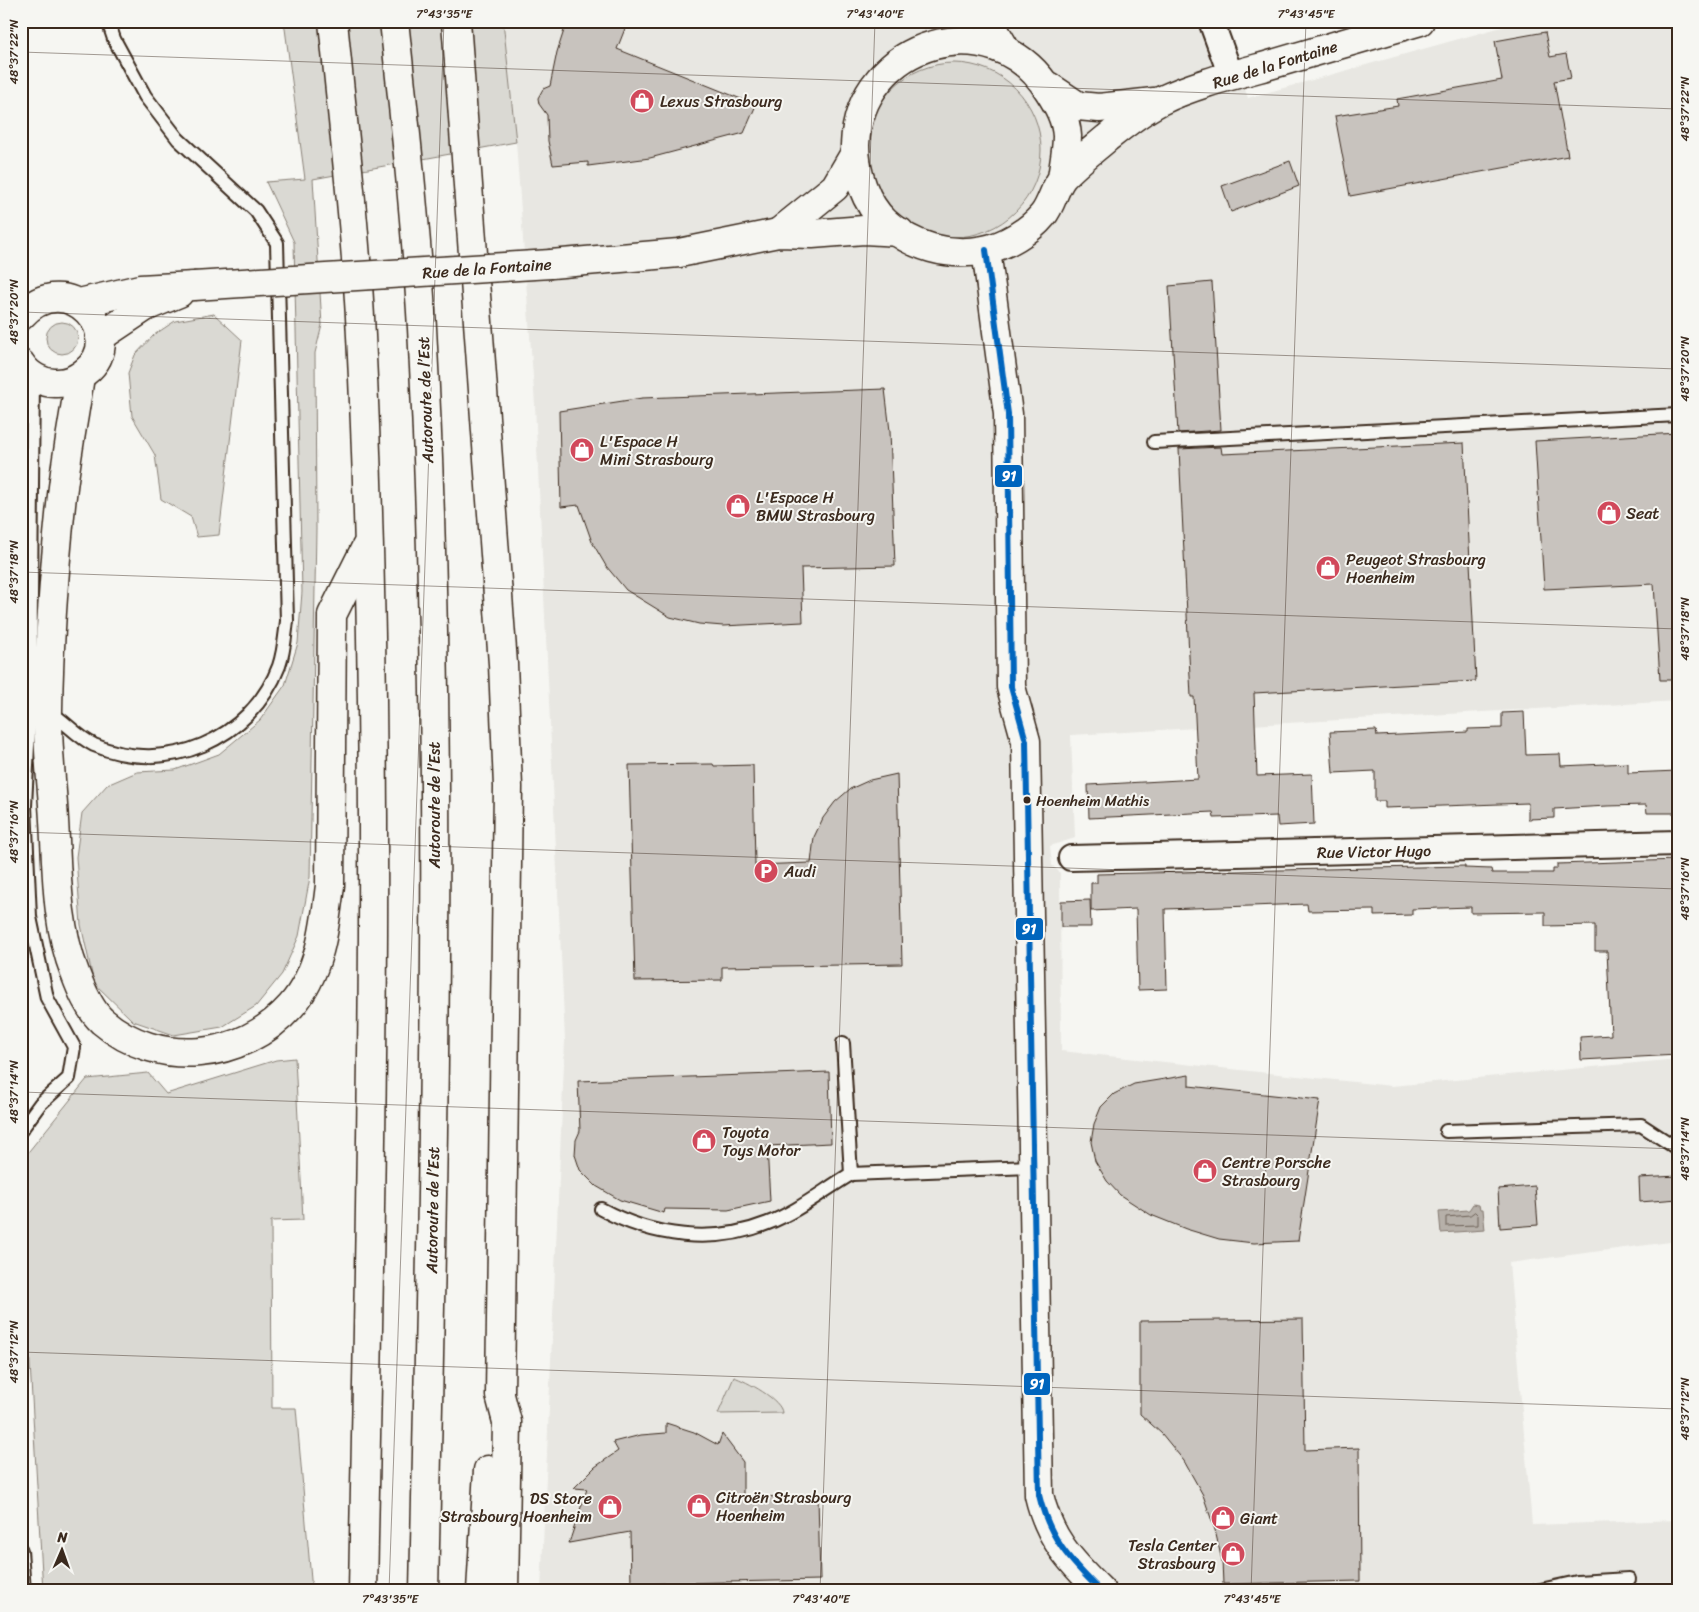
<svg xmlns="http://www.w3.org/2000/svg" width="1699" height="1612" font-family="Sriracha,sans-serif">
<rect width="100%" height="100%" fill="#f6f6f2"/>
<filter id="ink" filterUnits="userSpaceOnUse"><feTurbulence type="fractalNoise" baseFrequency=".02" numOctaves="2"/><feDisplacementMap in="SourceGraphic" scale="10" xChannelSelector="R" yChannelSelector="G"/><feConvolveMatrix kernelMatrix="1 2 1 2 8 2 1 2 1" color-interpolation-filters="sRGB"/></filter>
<g filter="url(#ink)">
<path fill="#e8e7e2" d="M 503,21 L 1221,21 L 1248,98 L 1523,21 L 1678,21 L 1678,701 L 1071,735 L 1075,838 L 1050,846 L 1052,865 L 1060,873 L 1061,1051 L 1392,1086 L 1678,1059 L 1678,1241 L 1509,1263 L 1532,1525 L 1678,1520 L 1678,1591 L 541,1591 L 565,1040 L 535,405 L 516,142 Z"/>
<g fill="#dad9d3" stroke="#8a8278">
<path d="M 284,21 L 503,21 L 516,142 L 313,179 L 322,325 L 315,353 L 316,529 L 310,877 L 299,936 L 282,974 L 256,1006 L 222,1027 L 174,1035 L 133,1021 L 94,983 L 81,925 L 76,857 L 82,813 L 107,785 L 137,772 L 175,770 L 219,754 L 260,720 L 285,685 L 298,643 L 302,592 L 294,242 L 266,182 L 305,179 Z"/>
<circle cx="954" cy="150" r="87"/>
<path d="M 214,314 L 242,340 L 219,535 L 197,537 L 191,517 L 161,499 L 155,455 L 132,416 L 128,373 L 135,355 L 154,335 L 175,321 Z"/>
<circle cx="62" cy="338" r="16"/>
<path d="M 295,1058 L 303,1220 L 271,1221 L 272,1408 L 296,1408 L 312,1591 L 43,1591 L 21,1205 L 21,1161 L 87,1079 L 148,1073 L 166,1094 L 276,1060 Z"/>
<path d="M 734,1377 C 746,1381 782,1400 782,1413 L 718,1414 Z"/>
</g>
<path fill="#b6b0a9" stroke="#857a71" d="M 1473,1204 L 1479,1205 L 1480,1209 L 1483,1209 L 1485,1230 L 1441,1233 L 1439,1212 L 1469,1210 Z"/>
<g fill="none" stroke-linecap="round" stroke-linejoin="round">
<path stroke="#6c6056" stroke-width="1" d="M 1475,1212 L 1478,1215 L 1478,1225 L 1446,1226 L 1446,1217 L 1470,1215 Z"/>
</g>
<g fill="#c8c3be" stroke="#3b2a1e">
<path d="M 567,21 L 628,21 L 617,49 L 756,105 L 744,133 L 650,158 L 588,166 L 588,162 L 553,165 L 548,141 L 547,115 L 539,104 L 538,98 L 543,89 L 550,86 L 557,52 Z"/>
<path d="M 1545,32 L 1550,57 L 1566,54 L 1571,78 L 1554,81 L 1568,156 L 1350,196 L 1335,116 L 1398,106 L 1397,99 L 1502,80 L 1495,41 Z"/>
<path d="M 1290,161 L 1299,186 L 1231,212 L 1222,186 Z"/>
<path d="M 1212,282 L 1221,430 L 1178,433 L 1169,286 Z"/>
<path d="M 885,389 L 890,431 L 895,566 L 801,568 L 803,622 L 723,626 L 699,624 L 670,617 L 626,590 L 606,566 L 592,542 L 579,505 L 561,507 L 559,411 L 642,398 Z"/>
<path d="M 1678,433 L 1678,680 L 1660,680 L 1654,584 L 1544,589 L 1535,441 Z"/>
<path d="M 1464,443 L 1476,681 L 1254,693 L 1257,776 L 1312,774 L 1314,824 L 1278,826 L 1277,816 L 1214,818 L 1213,812 L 1089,818 L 1088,785 L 1198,779 L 1194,697 L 1191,697 L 1179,449 L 1221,447 L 1222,454 Z"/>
<path d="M 1524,712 L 1526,755 L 1560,754 L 1561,766 L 1628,763 L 1628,773 L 1678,771 L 1678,813 L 1647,813 L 1646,805 L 1607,806 L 1554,809 L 1554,818 L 1528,819 L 1528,803 L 1385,808 L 1385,801 L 1375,801 L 1375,771 L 1333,773 L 1330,732 L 1376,730 L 1377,736 L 1468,732 L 1468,729 L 1502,728 L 1502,713 Z"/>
<path d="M 713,764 L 714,766 L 753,765 L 755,865 L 811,863 L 814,837 L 823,818 L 835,802 L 850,789 L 870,780 L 897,774 L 902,964 L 722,967 L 722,980 L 635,981 L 629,765 Z"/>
<path d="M 1678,860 L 1678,897 L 1675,897 L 1678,1055 L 1581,1060 L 1580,1037 L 1611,1035 L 1607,951 L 1595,951 L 1595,925 L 1545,926 L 1545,912 L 1471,913 L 1471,907 L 1412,909 L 1412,915 L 1374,916 L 1374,910 L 1308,911 L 1307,904 L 1165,909 L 1167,989 L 1138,990 L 1136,909 L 1091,911 L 1091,883 L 1097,883 L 1097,874 L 1465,866 L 1465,868 L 1491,869 L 1492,873 L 1553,873 L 1553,869 L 1557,869 L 1557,864 Z"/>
<path d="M 1090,900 L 1091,927 L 1061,927 L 1061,901 Z"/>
<path d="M 829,1072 L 831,1143 L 767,1146 L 770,1201 L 728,1210 L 665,1209 L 664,1213 L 620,1200 L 596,1186 L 580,1170 L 575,1155 L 576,1140 L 580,1131 L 578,1081 Z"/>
<path d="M 1189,1075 L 1189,1086 L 1320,1100 L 1298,1241 L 1254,1243 L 1219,1239 L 1186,1229 L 1151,1215 L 1120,1195 L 1107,1181 L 1095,1161 L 1091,1142 L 1094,1124 L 1101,1107 L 1114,1094 L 1134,1084 Z"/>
<path d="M 1678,1176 L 1678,1199 L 1640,1202 L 1639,1178 Z"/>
<path d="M 1535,1186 L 1538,1225 L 1500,1228 L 1498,1189 Z"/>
<path d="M 1303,1319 L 1305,1450 L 1359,1448 L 1360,1581 L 1223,1584 L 1222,1561 L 1215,1530 L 1203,1495 L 1184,1461 L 1162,1434 L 1140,1414 L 1140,1321 Z"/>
<path d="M 666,1423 L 694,1432 L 718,1445 L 722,1434 L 743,1462 L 743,1497 L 818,1496 L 820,1580 L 631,1584 L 630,1532 L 569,1543 L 587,1489 L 574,1488 L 595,1467 L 618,1451 L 613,1442 L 641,1435 L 666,1433 Z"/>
</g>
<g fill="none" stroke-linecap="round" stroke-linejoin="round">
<defs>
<g id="lane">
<path d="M 1154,442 L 1678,415"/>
<path d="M 30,705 C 36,707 42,708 48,711 C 64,720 77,737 94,745 C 166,776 251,740 279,666 C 284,652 285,636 287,621 L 277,243 L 256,211 L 178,139 L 145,96 L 114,39 L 108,21"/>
<path d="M 843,1043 L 851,1174 L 1032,1167"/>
<path d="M 21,1130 L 40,1104 L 69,1078 L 74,1047 L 47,998 L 30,917 L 25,806 L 30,705 L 33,376"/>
<path d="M 1446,1131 L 1641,1125 L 1678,1149"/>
<path d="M 601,1209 C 653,1237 713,1245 768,1223 C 797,1212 824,1190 851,1174"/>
<path d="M 21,1550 L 24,1591"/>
<path d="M 1536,1591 L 1577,1582 L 1629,1579"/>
</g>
<g id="street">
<path d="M 1211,21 L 1231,76"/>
<path d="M 1071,858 L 1678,843"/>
</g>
<g id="secondary">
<path d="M 989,21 L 1006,50"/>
<path d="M 1048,86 L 1078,106 L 1099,108 L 1154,102"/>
<path d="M 1062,178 C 1064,164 1067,149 1067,136 C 1066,119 1058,105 1049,91 C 994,2 859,40 855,145 C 855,172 865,203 885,222 C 912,247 949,257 984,250 C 1005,246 1030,231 1043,215 C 1052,204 1054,188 1063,177 C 1076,163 1093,150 1107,138 C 1123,125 1141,111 1160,101 C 1190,86 1233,75 1266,66 C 1317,51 1369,36 1420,21"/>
<path d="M 778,233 L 835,187 L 855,153"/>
<path d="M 986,250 L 1008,414 L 1011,687 L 1026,741 L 1039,1495 C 1049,1538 1070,1561 1101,1591"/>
<path d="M 551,264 L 679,253 L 778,233 L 812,234 L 864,230 L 900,232"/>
<path d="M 79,303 L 140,289 L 194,286"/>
<path d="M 21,316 C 67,264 131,336 85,372 C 77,379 67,383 57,383 C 43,384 28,375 21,364"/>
<path d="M 100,337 L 145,307 L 179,293"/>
</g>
<g id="highway">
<path d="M 333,21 C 343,126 356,231 361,336 C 382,754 371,1173 363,1591"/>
<path d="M 394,21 C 405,123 416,225 422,328 C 445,748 433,1170 424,1591"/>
<path d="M 456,21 L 503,664 L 508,787 L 500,1395 L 507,1422 L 504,1591"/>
<path d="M 80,376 C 74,419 65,462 61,505 C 54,573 49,642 48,710 C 47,747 52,784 54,820 C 57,872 56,925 75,973 C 81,989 89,1009 102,1021 C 158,1069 242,1061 291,1006 C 320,973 325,927 330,885 L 332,615 L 366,547"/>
<path d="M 481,1591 L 488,1470"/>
</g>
</defs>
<use href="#lane" stroke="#3b2a1e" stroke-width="16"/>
<use href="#street" stroke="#3b2a1e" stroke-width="28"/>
<use href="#secondary" stroke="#3b2a1e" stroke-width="31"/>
<use href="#highway" stroke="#3b2a1e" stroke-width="31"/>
<use href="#lane" stroke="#f6f6f2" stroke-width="12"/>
<use href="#street" stroke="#f6f6f2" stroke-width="24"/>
<use href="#secondary" stroke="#f6f6f2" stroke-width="28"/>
<use href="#highway" stroke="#f6f6f2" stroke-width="28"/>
<defs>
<path id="secondary-bridge" d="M 194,286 L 551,264"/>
</defs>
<use href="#secondary-bridge" stroke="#3b2a1e" stroke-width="31" stroke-linecap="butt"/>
<use href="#secondary-bridge" stroke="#f6f6f2" stroke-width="28"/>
<defs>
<path id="bus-1" d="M 986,250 L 1008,414 L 1011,687 L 1026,741 L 1039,1495 C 1049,1538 1070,1561 1101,1591"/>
</defs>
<use href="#bus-1" stroke="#f6f6f2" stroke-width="10"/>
<use href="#bus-1" stroke="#0065bd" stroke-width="6"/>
</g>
</g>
<path fill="none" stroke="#3b2a1e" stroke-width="1" stroke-opacity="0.45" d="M 21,52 L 1678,109M 21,312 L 1678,369M 21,572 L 1678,629M 21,832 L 1678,889M 21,1092 L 1678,1149M 21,1352 L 1678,1409M 389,1591 L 444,21M 820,1591 L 875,21M 1251,1591 L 1306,21"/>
<defs>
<symbol id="shop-disc" viewBox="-11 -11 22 22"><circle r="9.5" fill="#d1495b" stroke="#f6f6f2"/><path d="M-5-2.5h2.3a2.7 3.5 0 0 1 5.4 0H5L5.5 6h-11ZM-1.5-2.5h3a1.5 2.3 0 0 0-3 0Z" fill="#fff"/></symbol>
<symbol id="parking-disc" viewBox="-11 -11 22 22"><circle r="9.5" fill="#d1495b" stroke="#f6f6f2"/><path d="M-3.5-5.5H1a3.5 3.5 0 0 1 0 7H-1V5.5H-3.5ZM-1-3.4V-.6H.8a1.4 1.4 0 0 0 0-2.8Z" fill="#fff"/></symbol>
</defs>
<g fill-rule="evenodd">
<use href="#shop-disc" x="628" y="87" width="28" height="28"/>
<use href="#shop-disc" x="568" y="436" width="28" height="28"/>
<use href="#shop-disc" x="724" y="492" width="28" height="28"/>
<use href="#shop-disc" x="1595" y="499" width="28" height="28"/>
<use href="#shop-disc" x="1314" y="554" width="28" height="28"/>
<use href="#parking-disc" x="752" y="857" width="28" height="28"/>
<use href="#shop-disc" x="690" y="1127" width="28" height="28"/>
<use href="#shop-disc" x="1191" y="1157" width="28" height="28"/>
<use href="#shop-disc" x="685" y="1492" width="28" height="28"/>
<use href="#shop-disc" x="596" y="1493" width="28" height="28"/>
<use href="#shop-disc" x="1209" y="1504" width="28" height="28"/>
<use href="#shop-disc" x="1219" y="1540" width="28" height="28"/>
</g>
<circle fill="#3b2a1e" stroke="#f6f6f2" stroke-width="2" cx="1027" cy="800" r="4.5"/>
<g text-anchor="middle" stroke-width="4" stroke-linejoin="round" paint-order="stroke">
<g font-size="15" fill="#3b2a1e" stroke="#f6f6f2" text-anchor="start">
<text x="1036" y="806">Hoenheim Mathis</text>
</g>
<g font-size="16" fill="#3b2a1e" stroke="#f6f6f2">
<text transform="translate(1275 64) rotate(-17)" y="6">Rue de la Fontaine</text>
<text transform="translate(487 268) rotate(-4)" y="6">Rue de la Fontaine</text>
<text transform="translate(425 400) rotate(-92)" y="6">Autoroute de l’Est</text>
<text transform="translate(434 805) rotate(-90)" y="6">Autoroute de l’Est</text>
<text transform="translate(1374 851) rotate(-1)" y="6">Rue Victor Hugo</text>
<text transform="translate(432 1210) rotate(-89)" y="6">Autoroute de l’Est</text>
</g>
<g font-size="16" fill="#3b2a1e" stroke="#f6f6f2" text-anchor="start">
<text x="660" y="107">Lexus Strasbourg</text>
<text x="600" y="447">L'Espace H<tspan x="600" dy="18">Mini Strasbourg</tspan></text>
<text x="756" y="503">L'Espace H<tspan x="756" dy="18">BMW Strasbourg</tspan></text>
<text x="1626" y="519">Seat</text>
<text x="1346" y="565">Peugeot Strasbourg<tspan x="1346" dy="18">Hoenheim</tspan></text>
<text x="784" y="877">Audi</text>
<text x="722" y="1138">Toyota<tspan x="722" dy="18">Toys Motor</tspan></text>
<text x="1222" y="1168">Centre Porsche<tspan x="1222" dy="18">Strasbourg</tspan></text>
<text x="716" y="1503">Citroën Strasbourg<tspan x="716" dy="18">Hoenheim</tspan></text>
<text x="592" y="1504" text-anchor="end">DS Store<tspan x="592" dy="18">Strasbourg Hoenheim</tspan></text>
<text x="1240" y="1524">Giant</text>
<text x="1216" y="1551" text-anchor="end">Tesla Center<tspan x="1216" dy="18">Strasbourg</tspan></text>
</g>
</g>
<g stroke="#f6f6f2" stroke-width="2">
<rect x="994" y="464" width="29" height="24" rx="5" fill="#0065bd"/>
<rect x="1015" y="917" width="29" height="24" rx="5" fill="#0065bd"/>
<rect x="1023" y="1372" width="28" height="24" rx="5" fill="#0065bd"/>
</g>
<g font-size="14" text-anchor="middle" font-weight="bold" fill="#fff">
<text x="1009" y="481">91</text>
<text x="1029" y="934">91</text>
<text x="1037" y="1389">91</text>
</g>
<rect width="1699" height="1612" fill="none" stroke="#f6f6f2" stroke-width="55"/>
<g transform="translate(62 1550) rotate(2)" stroke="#f6f6f2" stroke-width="4" paint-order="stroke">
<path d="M0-4L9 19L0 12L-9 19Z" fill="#3b2a1e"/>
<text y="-8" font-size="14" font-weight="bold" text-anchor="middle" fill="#3b2a1e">N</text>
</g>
<rect x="28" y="28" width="1644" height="1556" fill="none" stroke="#3b2a1e" stroke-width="2"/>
<g font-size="12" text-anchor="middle" fill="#3b2a1e">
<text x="444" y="18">7°43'35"E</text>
<text x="875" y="18">7°43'40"E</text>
<text x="1306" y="18">7°43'45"E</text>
<text transform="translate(14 52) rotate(-90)" y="4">48°37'22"N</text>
<text transform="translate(1685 109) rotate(-90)" y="4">48°37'22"N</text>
<text transform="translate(14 312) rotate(-90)" y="4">48°37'20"N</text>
<text transform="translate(1685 369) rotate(-90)" y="4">48°37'20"N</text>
<text transform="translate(14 572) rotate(-90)" y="4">48°37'18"N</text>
<text transform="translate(1685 629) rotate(-90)" y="4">48°37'18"N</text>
<text transform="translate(14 832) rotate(-90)" y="4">48°37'16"N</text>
<text transform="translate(1685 889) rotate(-90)" y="4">48°37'16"N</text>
<text transform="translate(14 1092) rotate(-90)" y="4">48°37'14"N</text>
<text transform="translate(1685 1149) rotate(-90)" y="4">48°37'14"N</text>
<text transform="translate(14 1352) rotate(-90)" y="4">48°37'12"N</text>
<text transform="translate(1685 1409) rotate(-90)" y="4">48°37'12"N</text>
<text x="390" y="1603">7°43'35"E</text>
<text x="821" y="1603">7°43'40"E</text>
<text x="1252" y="1603">7°43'45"E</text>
</g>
</svg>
